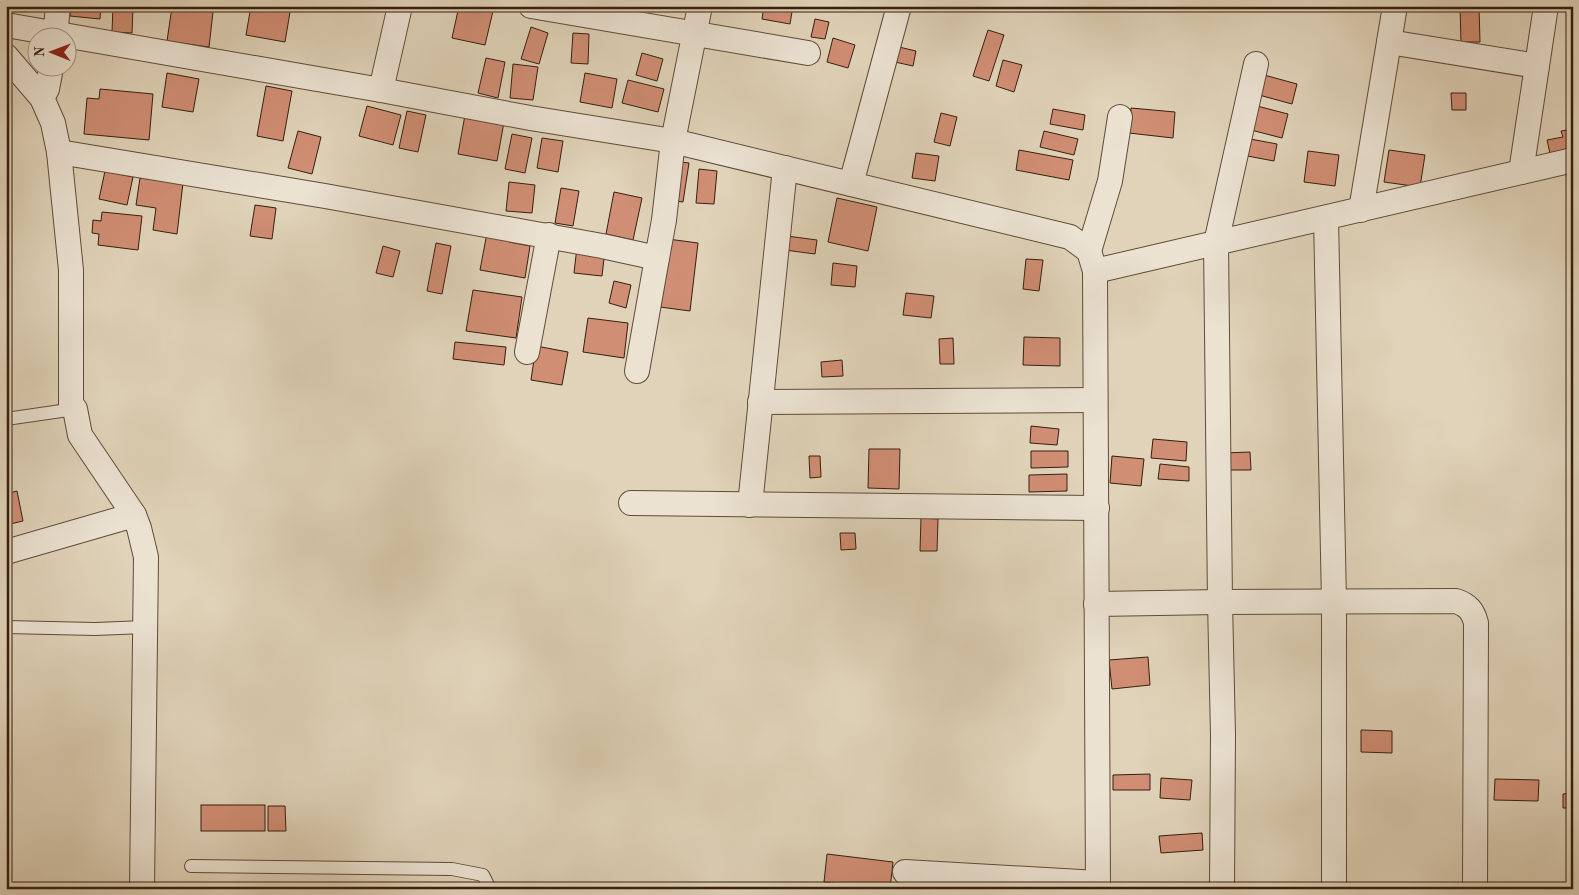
<svg xmlns="http://www.w3.org/2000/svg" width="1579" height="895" font-family="'Old Standard TT',serif">
<rect width="100%" height="100%" fill="#e0d3b9"/>
<filter id="stains"><feTurbulence type="fractalNoise" baseFrequency=".004" numOctaves="4"/><feColorMatrix values="0 0 0 0 .2 0 0 0 0 .09 0 0 0 0 .02 0 0 0 .5 -.17"/></filter>
<radialGradient id="worn" r=".72"><stop offset=".6" stop-color="#630" stop-opacity="0"/><stop offset="1" stop-color="#630" stop-opacity=".3"/></radialGradient>
<g fill="#d08e74" stroke="#361e0e">
<path d="M 71,6 L 101,6 L 100,19 L 70,16 Z"/>
<path d="M 113,6 L 133,6 L 132,33 L 112,32 Z"/>
<path d="M 251,6 L 291,6 L 285,42 L 246,35 Z"/>
<path d="M 459,6 L 472,6 L 493,11 L 485,45 L 452,38 Z"/>
<path d="M 666,6 L 676,6 L 675,10 L 665,8 Z"/>
<path d="M 764,6 L 793,6 L 790,24 L 762,19 Z"/>
<path d="M 1460,6 L 1479,6 L 1480,42 L 1461,42 Z"/>
<path d="M 172,7 L 213,12 L 209,47 L 167,41 Z"/>
<path d="M 815,19 L 829,22 L 825,39 L 811,37 Z"/>
<path d="M 531,27 L 548,33 L 539,64 L 521,59 Z"/>
<path d="M 988,30 L 1004,35 L 989,81 L 973,76 Z"/>
<path d="M 573,33 L 589,34 L 588,64 L 571,63 Z"/>
<path d="M 833,38 L 855,45 L 848,68 L 827,62 Z"/>
<path d="M 899,47 L 916,51 L 913,66 L 895,62 Z"/>
<path d="M 642,53 L 663,59 L 657,81 L 636,75 Z"/>
<path d="M 486,58 L 505,62 L 498,98 L 478,93 Z"/>
<path d="M 1003,60 L 1022,65 L 1014,92 L 996,86 Z"/>
<path d="M 513,64 L 538,67 L 533,100 L 510,98 Z"/>
<path d="M 167,73 L 199,79 L 193,112 L 162,107 Z"/>
<path d="M 585,73 L 617,79 L 612,108 L 580,102 Z"/>
<path d="M 1264,75 L 1297,84 L 1292,104 L 1259,95 Z"/>
<path d="M 628,80 L 664,89 L 658,112 L 622,103 Z"/>
<path d="M 266,86 L 292,91 L 283,141 L 257,136 Z"/>
<path d="M 100,89 L 153,94 L 149,140 L 84,134 L 87,98 L 99,99 Z"/>
<path d="M 1451,93 L 1466,93 L 1466,110 L 1452,110 Z"/>
<path d="M 367,106 L 401,115 L 393,145 L 359,136 Z"/>
<path d="M 1257,106 L 1288,114 L 1282,138 L 1251,130 Z"/>
<path d="M 1131,108 L 1175,112 L 1173,138 L 1129,133 Z"/>
<path d="M 1053,109 L 1085,115 L 1083,130 L 1050,124 Z"/>
<path d="M 407,111 L 426,115 L 418,152 L 399,148 Z"/>
<path d="M 941,113 L 957,117 L 950,146 L 934,142 Z"/>
<path d="M 465,115 L 504,122 L 497,161 L 458,154 Z"/>
<path d="M 1573,129 L 1573,154 L 1551,158 L 1547,140 L 1563,137 L 1561,131 Z"/>
<path d="M 298,131 L 321,137 L 312,174 L 288,168 Z"/>
<path d="M 1044,131 L 1078,139 L 1074,155 L 1040,147 Z"/>
<path d="M 512,134 L 532,138 L 525,173 L 505,169 Z"/>
<path d="M 542,138 L 563,141 L 558,172 L 537,168 Z"/>
<path d="M 1245,138 L 1277,144 L 1274,161 L 1242,155 Z"/>
<path d="M 1019,150 L 1073,160 L 1069,180 L 1016,170 Z"/>
<path d="M 1389,150 L 1425,155 L 1420,187 L 1384,182 Z"/>
<path d="M 1308,151 L 1339,155 L 1335,186 L 1304,182 Z"/>
<path d="M 916,153 L 939,156 L 935,181 L 912,178 Z"/>
<path d="M 674,161 L 689,163 L 683,202 L 668,200 Z"/>
<path d="M 699,169 L 717,171 L 714,204 L 696,203 Z"/>
<path d="M 105,171 L 133,177 L 127,205 L 99,199 Z"/>
<path d="M 140,178 L 183,183 L 177,234 L 153,230 L 156,208 L 136,205 Z"/>
<path d="M 509,182 L 535,185 L 532,213 L 506,211 Z"/>
<path d="M 1573,182 L 1573,194 L 1572,194 L 1568,184 Z"/>
<path d="M 561,188 L 579,191 L 573,226 L 555,223 Z"/>
<path d="M 614,192 L 642,198 L 633,240 L 606,234 Z"/>
<path d="M 837,198 L 877,207 L 868,251 L 828,242 Z"/>
<path d="M 255,205 L 276,208 L 272,239 L 250,236 Z"/>
<path d="M 102,212 L 142,216 L 138,250 L 98,245 L 99,234 L 92,233 L 93,220 L 101,221 Z"/>
<path d="M 487,233 L 510,237 L 509,242 L 530,246 L 525,278 L 480,270 Z"/>
<path d="M 787,236 L 817,240 L 815,254 L 785,250 Z"/>
<path d="M 668,239 L 698,243 L 690,311 L 660,307 Z"/>
<path d="M 436,243 L 451,246 L 442,294 L 427,291 Z"/>
<path d="M 383,246 L 400,251 L 393,277 L 376,273 Z"/>
<path d="M 577,247 L 605,250 L 602,276 L 574,273 Z"/>
<path d="M 1026,259 L 1043,260 L 1039,291 L 1023,289 Z"/>
<path d="M 833,263 L 857,266 L 855,287 L 831,285 Z"/>
<path d="M 614,281 L 631,285 L 626,308 L 609,303 Z"/>
<path d="M 473,290 L 522,297 L 516,338 L 466,331 Z"/>
<path d="M 906,293 L 934,296 L 931,318 L 903,315 Z"/>
<path d="M 588,318 L 628,323 L 624,358 L 583,352 Z"/>
<path d="M 1024,337 L 1060,338 L 1060,366 L 1023,365 Z"/>
<path d="M 953,338 L 954,364 L 940,364 L 939,339 Z"/>
<path d="M 455,342 L 506,347 L 504,365 L 453,359 Z"/>
<path d="M 536,346 L 568,352 L 562,385 L 531,380 Z"/>
<path d="M 842,360 L 843,376 L 822,377 L 821,362 Z"/>
<path d="M 1031,426 L 1059,429 L 1057,445 L 1030,443 Z"/>
<path d="M 1153,439 L 1187,442 L 1186,461 L 1151,458 Z"/>
<path d="M 869,449 L 900,449 L 899,489 L 868,488 Z"/>
<path d="M 1031,451 L 1068,451 L 1068,467 L 1031,468 Z"/>
<path d="M 1250,452 L 1251,470 L 1224,470 L 1224,453 Z"/>
<path d="M 809,456 L 820,456 L 821,477 L 810,478 Z"/>
<path d="M 1112,456 L 1144,459 L 1141,486 L 1110,483 Z"/>
<path d="M 1160,464 L 1189,467 L 1189,481 L 1158,479 Z"/>
<path d="M 1067,474 L 1067,491 L 1029,492 L 1029,475 Z"/>
<path d="M 17,491 L 23,521 L 6,525 L 6,494 Z"/>
<path d="M 921,518 L 938,519 L 937,551 L 920,551 Z"/>
<path d="M 840,533 L 855,533 L 856,549 L 841,550 Z"/>
<path d="M 1148,657 L 1150,685 L 1112,689 L 1109,660 Z"/>
<path d="M 1361,730 L 1392,731 L 1392,753 L 1361,752 Z"/>
<path d="M 1150,774 L 1150,790 L 1113,790 L 1113,775 Z"/>
<path d="M 1161,778 L 1192,780 L 1190,800 L 1160,798 Z"/>
<path d="M 1495,779 L 1539,780 L 1538,801 L 1494,800 Z"/>
<path d="M 1573,793 L 1573,808 L 1563,808 L 1563,794 Z"/>
<rect x="201" y="805" width="64" height="26"/>
<path d="M 268,806 L 285,806 L 286,831 L 268,831 Z"/>
<path d="M 1202,833 L 1203,850 L 1161,853 L 1159,836 Z"/>
<path d="M 827,854 L 893,862 L 890,889 L 876,889 L 824,882 Z"/>
</g>
<g fill="none" stroke-linecap="round" stroke-linejoin="round">
<defs>
<g id="service">
<path d="M 6,419 L 75,409"/>
<path d="M 6,627 L 95,629 L 145,627"/>
<path d="M 191,866 L 452,869 L 483,875 L 490,889"/>
</g>
<g id="minor">
<path d="M 531,6 L 808,53"/>
<path d="M 6,25 L 381,90 L 530,118 L 673,141 L 1070,237 L 1089,251 L 1095,271 L 1098,889"/>
<path d="M 55,38 L 58,6"/>
<path d="M 1389,42 L 1537,66"/>
<path d="M 6,56 L 42,98 L 53,123 L 59,152 L 71,270 L 71,404 L 75,409 L 80,435 L 134,515 L 139,528 L 146,557 L 142,889"/>
<path d="M 381,90 L 400,6"/>
<path d="M 42,98 L 47,89 L 51,68"/>
<path d="M 59,152 L 325,196 L 602,246 L 657,258 L 664,220 L 673,141 L 700,6"/>
<path d="M 1521,172 L 1546,6"/>
<path d="M 851,184 L 899,6"/>
<path d="M 1361,210 L 1395,6"/>
<path d="M 1326,218 L 1334,602 L 1334,889"/>
<path d="M 1089,251 L 1110,181 L 1120,117"/>
<path d="M 1095,271 L 1573,160"/>
<path d="M 527,352 L 549,235"/>
<path d="M 637,371 L 657,258"/>
<path d="M 760,402 L 1095,400"/>
<path d="M 631,503 L 1097,508"/>
<path d="M 750,505 L 785,168"/>
<path d="M 6,552 L 134,515"/>
<path d="M 1096,604 L 1220,602 L 1456,601 C 1468,605 1473,611 1476,623 L 1475,889"/>
<path d="M 905,872 L 1098,883"/>
<path d="M 1222,889 L 1223,735 L 1220,602 L 1216,243 L 1256,64"/>
</g>
</defs>
<use href="#service" stroke="#604b39" stroke-width="14"/>
<use href="#minor" stroke="#604b39" stroke-width="26"/>
<use href="#service" stroke="#ebe2d2" stroke-width="12"/>
<use href="#minor" stroke="#ebe2d2" stroke-width="24"/>
</g>
<rect width="1579" height="895" fill="none" stroke="#e0d3b9" stroke-width="25"/>
<rect x="8" y="8" width="1564" height="880" fill="none" stroke="#361e0e" stroke-width="2.5"/>
<rect x="12" y="12" width="1554" height="870" fill="none" stroke="#361e0e"/>
<g transform="translate(52 52) rotate(271)"><circle r="24" fill="#ebe2d2" stroke="#a39484"/>
<path d="M0-4L9 19L0 12L-9 19Z" fill="#8f2418"/>
<text y="-8" font-size="14" font-weight="bold" text-anchor="middle" fill="#361e0e">N</text>
</g>
<rect width="100%" height="100%" filter="url(#stains)"/>
<rect width="100%" height="100%" fill="url(#worn)"/>
</svg>
